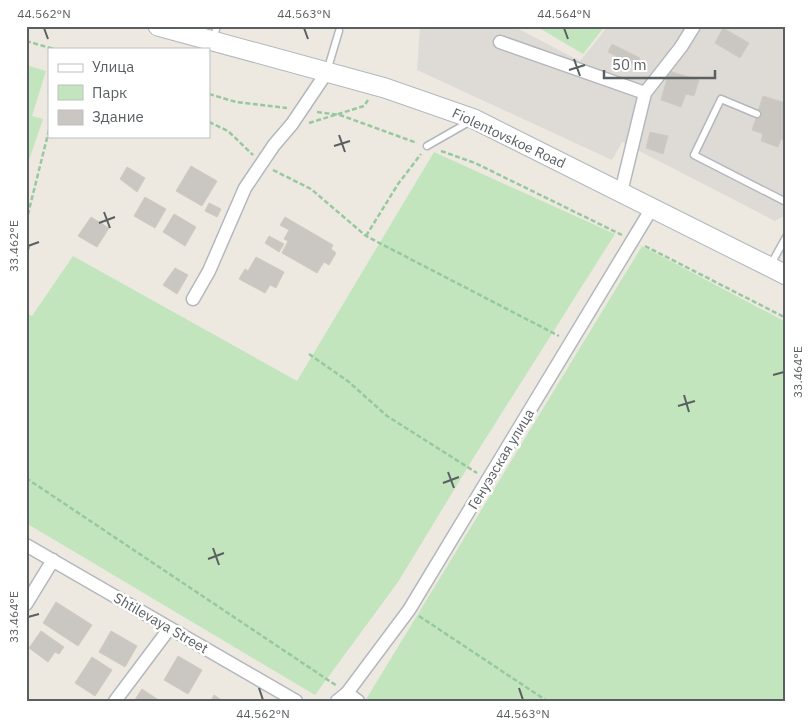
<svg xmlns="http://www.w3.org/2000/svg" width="812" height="727" font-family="'IBM Plex Sans',sans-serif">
<rect width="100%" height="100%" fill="#ede9e1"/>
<path fill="#dedbd6" d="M 420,26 L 513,26 L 580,61 L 608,26 L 786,26 L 786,215 L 775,221 L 622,142 L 612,160 L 417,70 Z"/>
<g fill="#c3e5be">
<path d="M 536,26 L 605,26 L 583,54 Z"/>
<path d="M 26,65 L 46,71 L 32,116 L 43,119 L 26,169 Z"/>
<path d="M 434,152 L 615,234 L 474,457 L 398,582 L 315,695 L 26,523 L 26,313 L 32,316 L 73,256 L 297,381 Z"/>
<path d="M 642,246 L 786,322 L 786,701 L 365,701 Z"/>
</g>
<g fill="#cac6c1" stroke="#d1cac0">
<path d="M 723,28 L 749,43 L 740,58 L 715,43 Z"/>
<path d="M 612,44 L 640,58 L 636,66 L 608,52 Z"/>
<path d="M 669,71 L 699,80 L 694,96 L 686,94 L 681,107 L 661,100 Z"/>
<path d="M 763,96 L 786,103 L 786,141 L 781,139 L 778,147 L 761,141 L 763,134 L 752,130 Z"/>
<path d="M 650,132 L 668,136 L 663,154 L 646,148 Z"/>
<path d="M 191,166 L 217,181 L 202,206 L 176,191 Z"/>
<path d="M 127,167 L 145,178 L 137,192 L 120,179 Z"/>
<path d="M 145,197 L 166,209 L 155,228 L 134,216 Z"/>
<path d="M 209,203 L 221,209 L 217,217 L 205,211 Z"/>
<path d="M 174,214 L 196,227 L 185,246 L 163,232 Z"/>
<path d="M 91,217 L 109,228 L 97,247 L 78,236 Z"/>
<path d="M 285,217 L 333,245 L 331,249 L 336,253 L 329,265 L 324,262 L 317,273 L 282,253 L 288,241 L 284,239 L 289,230 L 280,225 Z"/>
<path d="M 269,236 L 284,244 L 279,252 L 265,243 Z"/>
<path d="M 256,257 L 284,272 L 276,288 L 270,285 L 265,293 L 239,279 L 245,269 L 248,271 Z"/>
<path d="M 175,268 L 188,275 L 177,294 L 163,285 Z"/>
<path d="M 56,602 L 92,625 L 78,646 L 43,623 Z"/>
<path d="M 41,631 L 64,647 L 59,654 L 55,652 L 48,662 L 29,648 Z"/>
<path d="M 111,631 L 137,646 L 125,667 L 99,652 Z"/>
<path d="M 178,656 L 202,670 L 188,694 L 164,680 Z"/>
<path d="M 92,657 L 112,670 L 95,696 L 75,683 Z"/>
<path d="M 142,689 L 160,701 L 134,701 Z"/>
<path d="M 214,695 L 223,701 L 211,701 Z"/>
</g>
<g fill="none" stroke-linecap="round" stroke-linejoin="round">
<defs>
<g id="lane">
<path d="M 213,40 L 217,26"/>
<path d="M 327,71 L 339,31"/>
<path d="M 757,114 L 721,99 L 694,155 L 786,202"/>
<path d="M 427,146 L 469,122"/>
<path d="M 770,266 L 786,237"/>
</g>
<g id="street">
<path d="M 500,42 L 645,93"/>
<path d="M 621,192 L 645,93 L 681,47 L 694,26"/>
<path d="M 193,299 L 209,271 L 245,188 L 274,145 L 292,124 L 327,72"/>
<path d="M 26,545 L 296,701"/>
<path d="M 26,604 L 53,560"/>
<path d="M 347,693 L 358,701"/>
<path d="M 115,701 L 169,629"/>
<path d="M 337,701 L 347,693 L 409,610 L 652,208"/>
</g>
<path id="secondary" d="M 158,26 L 385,88 L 474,119 L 786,275"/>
</defs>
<use href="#lane" stroke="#b4b8bc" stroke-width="9"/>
<use href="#street" stroke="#b4b8bc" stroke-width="15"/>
<use href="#secondary" stroke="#b3b8bc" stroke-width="21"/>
<g stroke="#98c8a0" stroke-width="2.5" stroke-dasharray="5 2.5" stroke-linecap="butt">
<path d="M 26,41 L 54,49"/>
<path d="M 209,94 L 236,102 L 287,108"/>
<path d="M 317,112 L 340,115 L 417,143"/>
<path d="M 209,122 L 228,131 L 253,155"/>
<path d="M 309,123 L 364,106 L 368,100"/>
<path d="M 441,151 L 475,163 L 622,235"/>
<path d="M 273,170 L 311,189 L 366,236 L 559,336"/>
<path d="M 26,222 L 49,130"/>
<path d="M 366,236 L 398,184 L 421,154"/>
<path d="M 645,246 L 786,318"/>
<path d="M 26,248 L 30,248"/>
<path d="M 309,354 L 349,382 L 387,416 L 477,473"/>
<path d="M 26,478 L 337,686"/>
<path d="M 419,616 L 547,701"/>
</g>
<use href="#lane" stroke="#fff" stroke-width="6"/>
<use href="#street" stroke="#fff" stroke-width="12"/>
<use href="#secondary" stroke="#fff" stroke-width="19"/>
</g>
<path fill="none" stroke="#5a5f62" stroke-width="2" d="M 44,28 L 48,39M 304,28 L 308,39M 564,28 L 568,39M 574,59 L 580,76M 569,70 L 585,65M 339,135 L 345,152M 334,146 L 350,141M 104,212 L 110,228M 99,223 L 115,217M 28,246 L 39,242M 773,375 L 784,372M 684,395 L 689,412M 678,406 L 695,401M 448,472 L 454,488M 443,483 L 459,477M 213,548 L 219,565M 208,559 L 224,553M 28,617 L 39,614M 259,688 L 263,700M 519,688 L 523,700"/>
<g text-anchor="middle" stroke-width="5" stroke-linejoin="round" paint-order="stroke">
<g font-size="14" fill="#5a5f62" stroke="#fff">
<text transform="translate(509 138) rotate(25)" y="5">Fiolentovskoe Road</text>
<text transform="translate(501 459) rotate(-59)" y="5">Генуэзская улица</text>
<text transform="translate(161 623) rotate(30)" y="5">Shtilevaya Street</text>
</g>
</g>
<rect width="812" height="727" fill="none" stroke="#ffffff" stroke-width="55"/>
<rect x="48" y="48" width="162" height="90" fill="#ffffff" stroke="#bdbfc0"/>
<rect x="58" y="64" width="25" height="8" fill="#ffffff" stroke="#bdbfc0"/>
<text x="92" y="72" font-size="15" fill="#5a5f62">Улица</text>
<rect x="58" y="85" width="25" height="15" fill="#c3e5be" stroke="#bdbfc0"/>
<text x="92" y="98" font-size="15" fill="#5a5f62">Парк</text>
<rect x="58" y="110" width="25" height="15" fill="#cac6c1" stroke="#bdbfc0"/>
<text x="92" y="122" font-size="15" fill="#5a5f62">Здание</text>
<path d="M604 70v8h111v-8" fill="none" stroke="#5a5f62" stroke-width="2.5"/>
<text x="612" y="70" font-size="15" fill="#5a5f62" stroke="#ffffff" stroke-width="4" paint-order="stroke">50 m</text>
<rect x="28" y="28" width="756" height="672" fill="none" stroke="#5a5f62" stroke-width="2"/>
<g font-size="12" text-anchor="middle" fill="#5a5f62">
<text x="44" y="18">44.562°N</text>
<text x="304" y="18">44.563°N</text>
<text x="564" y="18">44.564°N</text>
<text transform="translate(14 246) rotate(-90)" y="4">33.462°E</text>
<text transform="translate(798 372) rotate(-90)" y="4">33.464°E</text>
<text transform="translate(14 617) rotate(-90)" y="4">33.464°E</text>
<text x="263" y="718">44.562°N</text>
<text x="523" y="718">44.563°N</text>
</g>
</svg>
